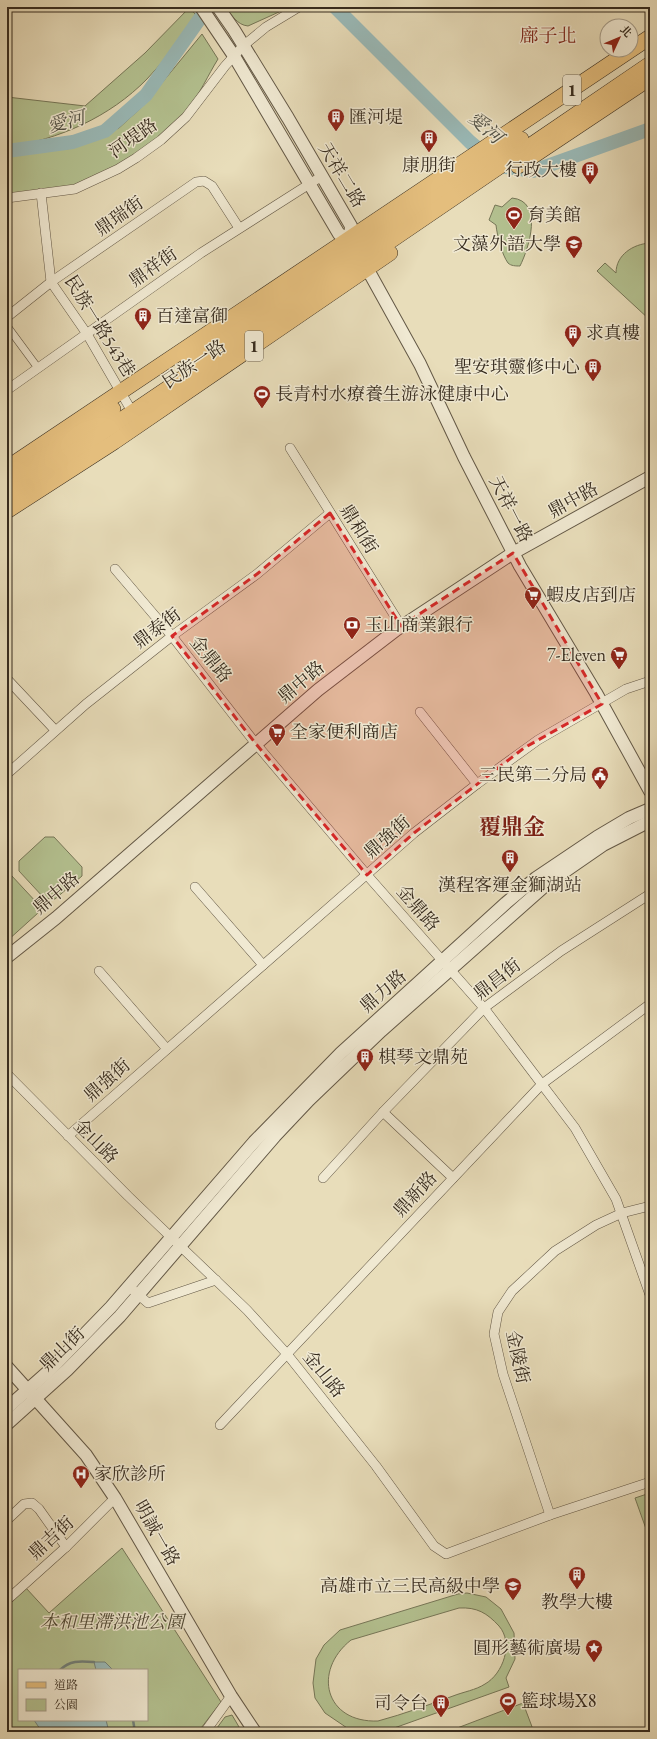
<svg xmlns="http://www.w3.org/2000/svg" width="657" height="1739" font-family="'EB Garamond','Noto Serif TC',serif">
<rect width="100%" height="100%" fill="#e8ddba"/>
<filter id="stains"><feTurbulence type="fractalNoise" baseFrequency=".005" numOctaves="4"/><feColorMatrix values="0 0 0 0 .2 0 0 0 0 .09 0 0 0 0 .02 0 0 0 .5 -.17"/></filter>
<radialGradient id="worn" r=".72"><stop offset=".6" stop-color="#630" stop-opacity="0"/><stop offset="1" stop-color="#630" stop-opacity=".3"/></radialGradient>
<g fill="#b4c291" stroke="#767758" fill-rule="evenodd">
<path d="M 190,7 L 199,20 L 196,21 C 180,40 164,61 147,79 C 110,117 58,140 7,147 L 7,97 L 85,106 L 145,53 Z"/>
<path d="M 225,7 L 290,7 L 248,26 C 237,25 232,15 225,7 Z"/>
<path d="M 202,34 L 218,59 C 208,75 200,94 188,108 C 166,136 110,175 76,185 C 55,190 29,191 7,194 L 7,156 L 73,148 L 119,128 L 143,106 Z"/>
<path d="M 512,198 C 544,201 529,248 520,266 C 516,266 511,266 508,263 C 502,255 497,235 496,225 L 489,220 L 495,205 L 502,207 Z"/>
<path d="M 650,243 L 650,320 L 597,271 L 605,263 L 616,273 C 616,255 633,244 650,243 Z"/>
<path d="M 45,837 L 54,837 L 82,867 L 82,876 L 55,899 L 44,898 L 19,871 L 19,861 Z"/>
<path d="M 7,875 L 11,875 L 38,904 L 38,913 L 7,941 Z"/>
<path d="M 650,1493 L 650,1540 L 635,1498 Z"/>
<path d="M 122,1548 L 221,1702 L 198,1732 L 7,1732 L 7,1607 L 26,1588 L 49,1613 ZM 19,1670 L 147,1670 L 147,1720 L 19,1720 Z"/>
<path d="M 467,1593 L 486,1597 L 501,1609 L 514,1633 L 515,1659 L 506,1678 L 509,1687 L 383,1732 L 353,1732 L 325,1713 L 315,1698 L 313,1683 L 316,1659 L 324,1645 L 340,1630 L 458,1594 ZM 459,1608 C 477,1607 487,1613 499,1626 C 514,1643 503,1674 485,1684 C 476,1690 463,1692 453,1696 C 428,1705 404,1714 378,1721 C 325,1723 312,1671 351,1640 Z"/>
<path d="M 523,1703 L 534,1732 L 453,1732 L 452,1730 Z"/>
<path d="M 232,1715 L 242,1732 L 214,1732 L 225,1717 Z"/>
</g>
<g fill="#9abab8" stroke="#72817b">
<path d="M 94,1662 L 105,1662 L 113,1670 L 96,1670 Z"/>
<path d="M 34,1720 L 106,1720 L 109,1732 L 42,1732 Z"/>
</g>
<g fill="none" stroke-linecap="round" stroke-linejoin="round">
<g stroke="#72817b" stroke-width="2.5">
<path d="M 60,1670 C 70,1660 80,1661 94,1662"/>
<path d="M 133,1720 L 135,1732"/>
</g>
<g stroke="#9abab8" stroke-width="14">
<path d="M 335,7 L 470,142 L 488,157"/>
<path d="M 7,151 L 73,142 L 105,131 L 146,95 L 208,7"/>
<path d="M 506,167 L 533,171 L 650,129"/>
</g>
<defs>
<path id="pedestrian" d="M 7,326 L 38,368"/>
<g id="minor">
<path d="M 41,193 L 51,282 L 87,334 L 134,415"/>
<path d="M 7,198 L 75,189 L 118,169 L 136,158 L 161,140 L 186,117 L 225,66 L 243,46 L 266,27 L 299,7"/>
<path d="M 7,317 L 51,282 L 196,182 L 204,181 L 212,186 L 239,228"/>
<path d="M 7,390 L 201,253 L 322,176"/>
<path d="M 290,448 L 401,626"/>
<path d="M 115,569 L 172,636 L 256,744 L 367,875 L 484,1008 L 575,1128 L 616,1199 L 650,1295"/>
<path d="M 7,679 L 55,730"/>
<path d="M 420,712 L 477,784"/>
<path d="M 7,774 L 86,704 L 172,636 L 257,574 L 330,513"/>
<path d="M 195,887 L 263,965"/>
<path d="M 99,971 L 167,1049"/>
<path d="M 7,1074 L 128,1196 L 247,1310 L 287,1354 L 376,1466 L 434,1546 L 446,1554 L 550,1515 L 650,1482"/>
<path d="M 383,1112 L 453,1178"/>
<path d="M 68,1136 L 414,833 L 477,784 L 538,740 L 626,689 L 650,681"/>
<path d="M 323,1178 L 383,1112 L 484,1008 L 561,951 L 650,894"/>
<path d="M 133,1290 L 148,1303 L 216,1280"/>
<path d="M 220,1425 L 542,1084 L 650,1004"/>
<path d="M 550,1515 L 503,1374 L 494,1334 L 498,1312 L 512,1291 L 555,1251 L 596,1225 L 622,1213 L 650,1206"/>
<path d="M 7,1520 L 24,1504 L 32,1503 L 39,1509 L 66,1547"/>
<path d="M 7,1600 L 66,1547 L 115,1498"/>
<path d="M 205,1732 L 231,1696"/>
</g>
<g id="tertiary">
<path d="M 201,7 L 234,56 L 339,234 L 350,239"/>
<path d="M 218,7 L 234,30 L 288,118 L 351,226 L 350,239"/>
<path d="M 363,261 L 420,364 L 464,457 L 520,566 L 596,693 L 650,791"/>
<path d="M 7,957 L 56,918 L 318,690 L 396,630 L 513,553 L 650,477"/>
<path d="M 7,1367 L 86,1455 L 115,1498 L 231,1696 L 255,1732"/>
<path d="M 7,1408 L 50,1370 L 111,1307 L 254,1142 L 341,1053 L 506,903 L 536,878 L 597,837 L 629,818 L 650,809"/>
<path d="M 7,1424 L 67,1370 L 120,1316 L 275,1136 L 309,1100 L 381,1031 L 548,883 L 603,845 L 650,821"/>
</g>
<g id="primary">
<path d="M 518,166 L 650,78"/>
<path d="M 188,360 L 337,263 L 521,139"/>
<path d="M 7,468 L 650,37"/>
<path d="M 7,483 L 113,409"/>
<path d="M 7,497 L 285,309 L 383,246 L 650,64"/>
<path d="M 7,511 L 114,442 L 390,253"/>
</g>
</defs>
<use href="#pedestrian" stroke="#635846" stroke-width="8"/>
<use href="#minor" stroke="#635846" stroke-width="10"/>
<use href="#tertiary" stroke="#635846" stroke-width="14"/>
<use href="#primary" stroke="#372c1f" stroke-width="16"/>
<use href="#pedestrian" stroke="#f0e9d2" stroke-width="7"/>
<use href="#minor" stroke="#f0e9d2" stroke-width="9"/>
<use href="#tertiary" stroke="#f0e9d2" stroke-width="12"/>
<use href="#primary" stroke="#e4be7d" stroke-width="15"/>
</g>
<path fill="#d62828" fill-opacity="0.2" stroke="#d62828" stroke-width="3" stroke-dasharray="8 5" stroke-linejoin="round" d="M 330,513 L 401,626 L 513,553 L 602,704 L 524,748 L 414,833 L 367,875 L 256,744 L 172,636 L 257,574 Z"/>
<defs>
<symbol id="building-pin" viewBox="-11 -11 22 30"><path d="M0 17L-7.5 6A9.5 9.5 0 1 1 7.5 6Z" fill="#8f2418" stroke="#f0e9d2"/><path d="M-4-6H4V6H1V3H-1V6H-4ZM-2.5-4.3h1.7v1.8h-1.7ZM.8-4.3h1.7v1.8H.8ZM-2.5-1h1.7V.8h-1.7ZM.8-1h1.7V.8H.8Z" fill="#fff"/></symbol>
<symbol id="stadium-pin" viewBox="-11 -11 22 30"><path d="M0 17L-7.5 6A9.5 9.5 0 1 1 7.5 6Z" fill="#8f2418" stroke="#f0e9d2"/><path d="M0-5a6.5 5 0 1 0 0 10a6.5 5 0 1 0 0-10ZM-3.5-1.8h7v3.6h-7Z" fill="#fff"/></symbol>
<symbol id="university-pin" viewBox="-11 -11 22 30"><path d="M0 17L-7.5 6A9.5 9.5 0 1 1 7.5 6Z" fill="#8f2418" stroke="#f0e9d2"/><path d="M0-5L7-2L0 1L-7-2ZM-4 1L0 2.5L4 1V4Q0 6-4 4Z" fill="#fff"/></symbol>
<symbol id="supermarket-pin" viewBox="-11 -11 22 30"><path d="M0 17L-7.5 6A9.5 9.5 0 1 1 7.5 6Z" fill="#8f2418" stroke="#f0e9d2"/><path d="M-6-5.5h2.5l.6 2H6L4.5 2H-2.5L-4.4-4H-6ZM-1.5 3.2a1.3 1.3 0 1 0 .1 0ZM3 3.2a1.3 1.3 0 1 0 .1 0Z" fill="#fff"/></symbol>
<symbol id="bank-pin" viewBox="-11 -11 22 30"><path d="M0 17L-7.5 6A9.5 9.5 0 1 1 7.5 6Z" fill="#8f2418" stroke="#f0e9d2"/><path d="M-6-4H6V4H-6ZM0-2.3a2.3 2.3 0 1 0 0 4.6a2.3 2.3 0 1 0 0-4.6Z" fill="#fff"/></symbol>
<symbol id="civic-pin" viewBox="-11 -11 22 30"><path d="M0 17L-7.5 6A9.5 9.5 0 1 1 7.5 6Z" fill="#8f2418" stroke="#f0e9d2"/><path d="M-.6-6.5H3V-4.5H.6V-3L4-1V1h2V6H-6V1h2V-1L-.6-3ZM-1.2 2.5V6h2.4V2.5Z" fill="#fff"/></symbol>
<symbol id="hospital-pin" viewBox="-11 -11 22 30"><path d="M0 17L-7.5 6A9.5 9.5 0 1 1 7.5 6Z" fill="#8f2418" stroke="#f0e9d2"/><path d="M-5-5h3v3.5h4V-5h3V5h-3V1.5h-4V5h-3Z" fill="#fff"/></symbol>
<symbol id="school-pin" viewBox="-11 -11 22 30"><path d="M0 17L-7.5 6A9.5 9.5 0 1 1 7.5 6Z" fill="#8f2418" stroke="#f0e9d2"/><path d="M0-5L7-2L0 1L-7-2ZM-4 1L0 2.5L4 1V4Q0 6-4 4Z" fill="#fff"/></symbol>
<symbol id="sight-pin" viewBox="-11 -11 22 30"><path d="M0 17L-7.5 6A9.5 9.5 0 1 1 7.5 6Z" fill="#8f2418" stroke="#f0e9d2"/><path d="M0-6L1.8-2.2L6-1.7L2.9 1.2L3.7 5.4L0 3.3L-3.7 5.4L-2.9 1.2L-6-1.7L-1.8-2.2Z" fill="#fff"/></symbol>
</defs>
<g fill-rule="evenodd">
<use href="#building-pin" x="326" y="107" width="20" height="27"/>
<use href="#building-pin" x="419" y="128" width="20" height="27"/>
<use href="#building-pin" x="580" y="160" width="20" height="27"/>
<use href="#stadium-pin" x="504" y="205" width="20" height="27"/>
<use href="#university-pin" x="564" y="234" width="20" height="27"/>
<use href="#building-pin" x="133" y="306" width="20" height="27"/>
<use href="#building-pin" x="563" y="323" width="20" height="27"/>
<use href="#building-pin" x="583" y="357" width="20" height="27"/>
<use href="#stadium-pin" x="252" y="384" width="20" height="27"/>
<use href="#supermarket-pin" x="523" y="585" width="20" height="27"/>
<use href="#bank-pin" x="342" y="615" width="20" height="27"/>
<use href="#supermarket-pin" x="609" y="645" width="20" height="27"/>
<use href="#supermarket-pin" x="267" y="722" width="20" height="27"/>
<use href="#civic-pin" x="590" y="765" width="20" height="27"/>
<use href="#building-pin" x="500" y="848" width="20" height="27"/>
<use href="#building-pin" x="355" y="1047" width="20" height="27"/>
<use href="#hospital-pin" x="71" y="1464" width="20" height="27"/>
<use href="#building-pin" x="567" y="1565" width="20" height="27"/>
<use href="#school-pin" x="503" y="1576" width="20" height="27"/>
<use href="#sight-pin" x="584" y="1638" width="20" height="27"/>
<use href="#stadium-pin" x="498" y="1691" width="20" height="27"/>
<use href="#building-pin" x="431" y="1693" width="20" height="27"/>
</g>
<g text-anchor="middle" stroke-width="3" stroke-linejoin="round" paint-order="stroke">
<g fill="#f0e9d2" stroke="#6e6555" stroke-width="1">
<rect x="563" y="75" width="18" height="30" rx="3"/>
<rect x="245" y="331" width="18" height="30" rx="3"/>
</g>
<g font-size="17" font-weight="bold" fill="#372c1f">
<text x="572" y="96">1</text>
<text x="254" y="352">1</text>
</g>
<g font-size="18" fill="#372c1f" stroke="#f0e9d2" text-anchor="start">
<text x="349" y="123">匯河堤</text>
<text x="429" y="171" text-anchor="middle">康朋街</text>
<text x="577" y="176" text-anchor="end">行政大樓</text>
<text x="527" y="221">育美館</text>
<text x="561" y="250" text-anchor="end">文藻外語大學</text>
<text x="156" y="322">百達富御</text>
<text x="586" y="339">求真樓</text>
<text x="580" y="373" text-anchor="end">聖安琪靈修中心</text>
<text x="275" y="400">長青村水療養生游泳健康中心</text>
<text x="546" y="601">蝦皮店到店</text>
<text x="365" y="631">玉山商業銀行</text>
<text x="606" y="661" text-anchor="end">7-Eleven</text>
<text x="290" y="738">全家便利商店</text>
<text x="587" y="781" text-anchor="end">三民第二分局</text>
<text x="510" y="891" text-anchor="middle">漢程客運金獅湖站</text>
<text x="378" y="1063">棋琴文鼎苑</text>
<text x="94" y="1480">家欣診所</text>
<text x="500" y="1592" text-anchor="end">高雄市立三民高級中學</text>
<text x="577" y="1608" text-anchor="middle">教學大樓</text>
<text x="581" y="1654" text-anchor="end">圓形藝術廣場</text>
<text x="521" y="1707">籃球場X8</text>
<text x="428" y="1709" text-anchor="end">司令台</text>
</g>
<g font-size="18" fill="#372c1f" stroke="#f0e9d2">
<text transform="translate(133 138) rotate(-35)" y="6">河堤路</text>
<text transform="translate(342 175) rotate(59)" y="6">天祥二路</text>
<text transform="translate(119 216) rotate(-35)" y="6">鼎瑞街</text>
<text transform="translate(153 267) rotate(-35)" y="6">鼎祥街</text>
<text transform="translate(100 326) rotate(58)" y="6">民族一路543巷</text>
<text transform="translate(194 364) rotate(-34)" y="6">民族一路</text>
<text transform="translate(573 500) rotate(-29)" y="6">鼎中路</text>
<text transform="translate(511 509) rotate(63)" y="6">天祥一路</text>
<text transform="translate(359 529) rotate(58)" y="6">鼎和街</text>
<text transform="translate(157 628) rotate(-37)" y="6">鼎泰街</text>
<text transform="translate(211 659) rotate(51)" y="6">金鼎路</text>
<text transform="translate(301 682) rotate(-40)" y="6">鼎中路</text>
<text transform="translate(387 837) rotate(-41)" y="6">鼎強街</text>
<text transform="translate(56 893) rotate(-40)" y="6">鼎中路</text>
<text transform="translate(418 908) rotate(49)" y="6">金鼎路</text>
<text transform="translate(497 979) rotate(-38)" y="6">鼎昌街</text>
<text transform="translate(383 991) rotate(-41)" y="6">鼎力路</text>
<text transform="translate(107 1080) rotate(-41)" y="6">鼎強街</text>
<text transform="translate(96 1141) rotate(45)" y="6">金山路</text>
<text transform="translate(415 1194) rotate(-47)" y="6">鼎新路</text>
<text transform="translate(62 1349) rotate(-44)" y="6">鼎山街</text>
<text transform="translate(518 1357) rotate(78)" y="6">金陵街</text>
<text transform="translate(324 1374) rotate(51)" y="6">金山路</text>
<text transform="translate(157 1533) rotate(60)" y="6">明誠一路</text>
<text transform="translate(51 1538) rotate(-43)" y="6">鼎吉街</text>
</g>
<g font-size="18" font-style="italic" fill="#504a36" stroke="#f0e9d2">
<text x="112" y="1628">本和里滯洪池公園</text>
</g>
<g font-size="19" fill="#7a1f14" stroke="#f0e9d2">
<text x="548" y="42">廍子北</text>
</g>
<g font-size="19" font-style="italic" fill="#505045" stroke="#f0e9d2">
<text transform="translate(66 121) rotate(-14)" y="7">愛河</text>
<text transform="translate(486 127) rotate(41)" y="7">愛河</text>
</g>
<g font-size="22" font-weight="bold" fill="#7a1f14" stroke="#f0e9d2">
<text x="512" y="834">覆鼎金</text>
</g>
</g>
<rect width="657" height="1739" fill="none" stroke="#e8ddba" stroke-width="24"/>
<rect x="8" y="8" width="641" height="1723" fill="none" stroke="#372c1f" stroke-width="2"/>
<rect x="12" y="12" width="633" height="1715" fill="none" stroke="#372c1f"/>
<rect x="18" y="1669" width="130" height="52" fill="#f0e9d2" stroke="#a69d8a"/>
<rect x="26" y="1682" width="20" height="6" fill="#e4be7d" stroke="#a69d8a"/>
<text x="54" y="1689" font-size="12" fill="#372c1f">道路</text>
<rect x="26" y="1699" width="20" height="12" fill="#b4c291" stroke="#a69d8a"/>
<text x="54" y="1709" font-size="12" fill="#372c1f">公園</text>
<g transform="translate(619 38) rotate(46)"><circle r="19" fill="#f0e9d2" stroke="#a69d8a"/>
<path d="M0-3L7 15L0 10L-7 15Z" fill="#8f2418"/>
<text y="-6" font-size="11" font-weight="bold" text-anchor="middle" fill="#372c1f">北</text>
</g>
<rect width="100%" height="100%" filter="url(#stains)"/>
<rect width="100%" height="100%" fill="url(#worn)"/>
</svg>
